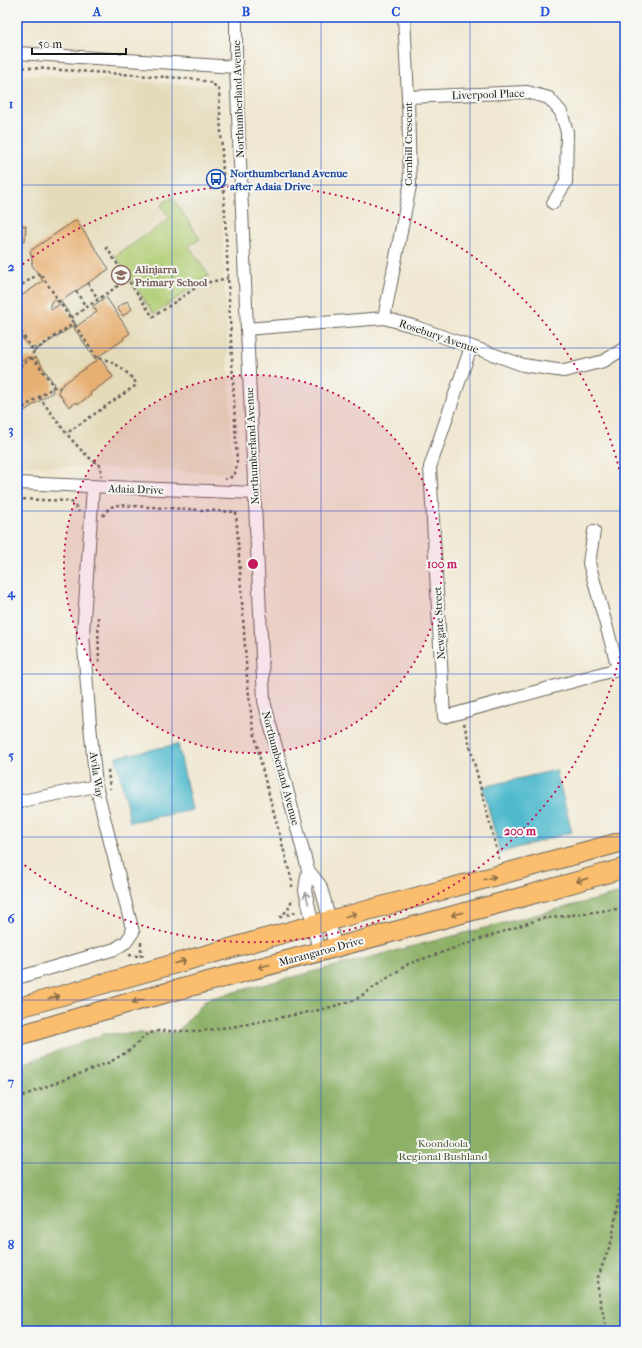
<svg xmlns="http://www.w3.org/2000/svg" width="642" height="1348" font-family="'IM FELL French Canon',serif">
<rect width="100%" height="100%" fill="#f6f6f2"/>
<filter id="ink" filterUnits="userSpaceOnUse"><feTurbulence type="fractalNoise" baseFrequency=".025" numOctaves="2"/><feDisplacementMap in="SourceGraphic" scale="8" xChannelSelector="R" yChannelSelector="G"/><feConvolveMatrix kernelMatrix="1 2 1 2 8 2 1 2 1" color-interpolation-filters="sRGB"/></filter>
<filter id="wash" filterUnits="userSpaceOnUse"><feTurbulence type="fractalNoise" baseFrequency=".012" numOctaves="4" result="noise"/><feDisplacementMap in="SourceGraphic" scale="16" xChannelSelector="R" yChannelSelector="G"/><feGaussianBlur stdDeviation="0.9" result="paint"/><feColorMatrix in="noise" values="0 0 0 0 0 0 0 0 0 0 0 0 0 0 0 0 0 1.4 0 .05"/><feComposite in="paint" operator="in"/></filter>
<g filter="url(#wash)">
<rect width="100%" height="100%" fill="#f0e8d2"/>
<path fill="#e4dbba" d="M 17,74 L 216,86 L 233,473 L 17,465 Z"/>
<path fill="#b1cd74" stroke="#667448" d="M 172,197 L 200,239 L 189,246 L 209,276 L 154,314 L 115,256 L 170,219 L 161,205 Z"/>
<path fill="#8cb066" stroke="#546641" d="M 625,892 L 625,1331 L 17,1331 L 17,1066 L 104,1034 L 177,1032 L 207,999 Z"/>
<g fill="#50bacd" stroke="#366b74">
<path d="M 178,744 L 192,810 L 130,822 L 116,757 Z"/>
<path d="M 556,770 L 572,832 L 500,853 L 483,787 Z"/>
</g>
<g id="blocks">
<g fill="#e7b073">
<path d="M 76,220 L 109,269 L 58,303 L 55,299 L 51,302 L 50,307 L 52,309 L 62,303 L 76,324 L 38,349 L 34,347 L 30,349 L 17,330 L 17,299 L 43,281 L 32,265 L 32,259 L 30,251 Z"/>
<path d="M 17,225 L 26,226 L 25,241 L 17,241 Z"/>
<path d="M 106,297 L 130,333 L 123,338 L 124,339 L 95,359 L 74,328 L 97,312 L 93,306 Z"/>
<path d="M 127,301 L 132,309 L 123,316 L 117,308 Z"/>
<path d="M 17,357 L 21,362 L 28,357 L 33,359 L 36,357 L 54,384 L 52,387 L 53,392 L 18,415 L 17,413 Z"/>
<path d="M 100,358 L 113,377 L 90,393 L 91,395 L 78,404 L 77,402 L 69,407 L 58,392 L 62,385 Z"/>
</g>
</g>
</g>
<g filter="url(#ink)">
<use href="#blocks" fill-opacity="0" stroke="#66635c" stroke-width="1"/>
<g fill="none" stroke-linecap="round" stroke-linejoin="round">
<defs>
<g id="street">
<path d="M 236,17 L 236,67 L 247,329 L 264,701 L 308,870 L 320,885 L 325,902 L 335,947"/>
<path d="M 17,53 L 236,67"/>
<path d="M 408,97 L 527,92 L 549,98 L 561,112 L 567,132 L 566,182 L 553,203"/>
<path d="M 384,318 L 410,186 L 408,97 L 404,17"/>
<path d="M 247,329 L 384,318 L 413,326 L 523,365 L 564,371 L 604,361 L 625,348"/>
<path d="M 471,347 L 430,467 L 444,717 L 625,667"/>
<path d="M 17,483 L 255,493"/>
<path d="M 594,531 L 589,563 L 618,668"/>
<path d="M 22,801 L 96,786"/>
<path d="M 308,870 L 305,890 L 319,951"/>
<path d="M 17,978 L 115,949 L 126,942 L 133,932 L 96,786 L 90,725 L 83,634 L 93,487"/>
</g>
<g id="primary">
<path d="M 17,1008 L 313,925 L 625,841"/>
<path d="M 17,1036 L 128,1003 L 508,901 L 625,868"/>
</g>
</defs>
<use href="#street" stroke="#66635c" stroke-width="14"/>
<use href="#primary" stroke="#66635c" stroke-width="21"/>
<g stroke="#66635c" stroke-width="2.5" stroke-dasharray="3 3" stroke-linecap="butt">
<path d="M 19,17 L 20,43"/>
<path d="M 17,67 L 196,79 L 212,83 L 219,90 L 237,464 C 236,473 235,477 225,479"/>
<path d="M 106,247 L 153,317 L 201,284 L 228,278"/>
<path d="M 88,283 L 98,299"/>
<path d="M 17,288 L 40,273 L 97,358 C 112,359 127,371 136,383 L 135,386 L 67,433"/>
<path d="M 76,291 L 86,307"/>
<path d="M 71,318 L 128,279"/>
<path d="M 17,327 L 34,351 L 31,358 L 17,368"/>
<path d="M 34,351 L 74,323"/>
<path d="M 31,358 L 35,360 L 54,387 L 60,388"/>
<path d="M 39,397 C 57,420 76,451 101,466 L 101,476"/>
<path d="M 18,411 L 54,387"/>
<path d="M 17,499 L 70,501 L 74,504 L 79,512"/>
<path d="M 103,516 L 109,508 L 116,505 L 236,512 L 247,677 L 252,722 L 263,772 L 292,881 L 292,887"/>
<path d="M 98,617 L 99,664"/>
<path d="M 464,723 L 499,859"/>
<path d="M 108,770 L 110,789"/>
<path d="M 623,883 L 625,899"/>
<path d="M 287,915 L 298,911"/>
<path d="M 280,918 L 288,909 L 293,898"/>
<path d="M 141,942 L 141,957"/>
<path d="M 129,955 L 136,956 L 146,955"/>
<path d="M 17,1098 L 110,1062 L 130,1050 L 147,1034 L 158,1031 L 199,1031 L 237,1026 L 324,1009 L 355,1000 L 408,964 L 478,940 L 540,919 L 625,908"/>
<path d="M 607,1331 L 598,1292 L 598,1277 L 612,1240 L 625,1157"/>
</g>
<use href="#street" stroke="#fff" stroke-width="12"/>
<use href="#primary" stroke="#fbbd6e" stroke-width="19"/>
</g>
<defs><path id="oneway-shaft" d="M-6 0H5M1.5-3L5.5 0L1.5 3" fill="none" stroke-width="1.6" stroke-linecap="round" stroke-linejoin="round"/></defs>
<g stroke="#8c6c45">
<use href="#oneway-shaft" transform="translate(490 878) rotate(-15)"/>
<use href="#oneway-shaft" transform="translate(582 880) rotate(164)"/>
<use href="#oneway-shaft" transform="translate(457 914) rotate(165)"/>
<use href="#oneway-shaft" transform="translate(351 915) rotate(-15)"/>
<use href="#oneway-shaft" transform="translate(180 962) rotate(-15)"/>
<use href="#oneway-shaft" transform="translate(264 966) rotate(165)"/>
<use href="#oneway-shaft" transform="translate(54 997) rotate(-16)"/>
<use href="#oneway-shaft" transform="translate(138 1001) rotate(165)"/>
</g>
<use stroke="#999" href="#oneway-shaft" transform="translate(307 898) rotate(-104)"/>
</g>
<path fill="none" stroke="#1d4ed8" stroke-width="1" stroke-opacity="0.55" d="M 172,17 L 172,1331M 321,17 L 321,1331M 470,17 L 470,1331M 17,185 L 625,185M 17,348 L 625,348M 17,511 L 625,511M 17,674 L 625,674M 17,837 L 625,837M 17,1000 L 625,1000M 17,1163 L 625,1163"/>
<circle cx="253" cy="564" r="189" fill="#c2185b" fill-opacity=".12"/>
<g fill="none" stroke="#c2185b" stroke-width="2" stroke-dasharray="2 4">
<circle cx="253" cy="564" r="189"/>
<path d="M625 633A378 378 0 0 1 18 860M18 268A378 378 0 0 1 625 495"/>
</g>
<defs>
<symbol id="bus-ring" viewBox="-11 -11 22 22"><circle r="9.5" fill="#f6f6f2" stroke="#1a4fb4" stroke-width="1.5"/><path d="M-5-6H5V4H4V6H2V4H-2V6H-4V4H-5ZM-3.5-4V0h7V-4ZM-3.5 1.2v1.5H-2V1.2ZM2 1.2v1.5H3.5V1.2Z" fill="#1a4fb4"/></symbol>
<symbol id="school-ring" viewBox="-11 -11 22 22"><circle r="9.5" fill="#f6f6f2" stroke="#8d6e63" stroke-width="1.5"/><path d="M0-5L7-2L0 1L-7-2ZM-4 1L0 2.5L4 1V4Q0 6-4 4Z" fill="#8d6e63"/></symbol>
</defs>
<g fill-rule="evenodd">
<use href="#bus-ring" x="205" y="168" width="22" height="22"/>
<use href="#school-ring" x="110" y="264" width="22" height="22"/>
</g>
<g text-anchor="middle" stroke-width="4" stroke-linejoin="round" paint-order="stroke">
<g font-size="11" fill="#1c1c1c" stroke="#f6f6f2">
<text transform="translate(488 94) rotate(-2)" y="4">Liverpool Place</text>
<text transform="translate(238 99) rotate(-92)" y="4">Northumberland Avenue</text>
<text transform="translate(408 144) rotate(-90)" y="4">Cornhill Crescent</text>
<text transform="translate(439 336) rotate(19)" y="4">Rosebury Avenue</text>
<text transform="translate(252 446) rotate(-93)" y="4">Northumberland Avenue</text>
<text transform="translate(136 489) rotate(2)" y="4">Adaia Drive</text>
<text transform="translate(439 623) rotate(-93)" y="4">Newgate Street</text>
<text transform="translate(281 768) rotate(75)" y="4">Northumberland Avenue</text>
<text transform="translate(97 775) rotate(82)" y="4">Avila Way</text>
<text transform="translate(321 951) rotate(-15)" y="4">Marangaroo Drive</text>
</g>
<g font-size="11" font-weight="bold" fill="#164399" stroke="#f6f6f2" text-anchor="start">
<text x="230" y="177">Northumberland Avenue<tspan x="230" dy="13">after Adaia Drive</tspan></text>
</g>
<g font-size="11" font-weight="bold" fill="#785e54" stroke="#f6f6f2" text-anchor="start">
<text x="135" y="273">Alinjarra<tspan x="135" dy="13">Primary School</tspan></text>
</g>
<g font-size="11" fill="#505a3b" stroke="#f6f6f2">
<text x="443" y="1147">Koondoola<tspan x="443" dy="13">Regional Bushland</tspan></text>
</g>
</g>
<circle cx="253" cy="564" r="6" fill="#c2185b" stroke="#f6f6f2" stroke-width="2"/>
<g font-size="12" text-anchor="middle" font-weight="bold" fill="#c2185b" stroke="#f6f6f2" stroke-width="4" stroke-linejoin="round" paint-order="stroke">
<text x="442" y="568">100 m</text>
<text x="520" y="835">200 m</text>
</g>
<rect width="642" height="1348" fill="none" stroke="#f6f6f2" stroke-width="44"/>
<path d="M32 48v6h94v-6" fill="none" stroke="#1c1c1c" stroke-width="2"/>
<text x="38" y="48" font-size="12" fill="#1c1c1c" stroke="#f6f6f2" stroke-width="3" paint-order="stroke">50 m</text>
<rect x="22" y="22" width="598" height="1304" fill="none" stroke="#1d4ed8" stroke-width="1.5"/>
<g font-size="13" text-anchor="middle" font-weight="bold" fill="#1d4ed8">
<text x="97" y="16">A</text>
<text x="246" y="16">B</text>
<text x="396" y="16">C</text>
<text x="545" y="16">D</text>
<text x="11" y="108">1</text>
<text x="11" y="271">2</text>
<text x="11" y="434">3</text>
<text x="11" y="597">4</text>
<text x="11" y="760">5</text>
<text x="11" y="923">6</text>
<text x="11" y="1086">7</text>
<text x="11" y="1249">8</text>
</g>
</svg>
